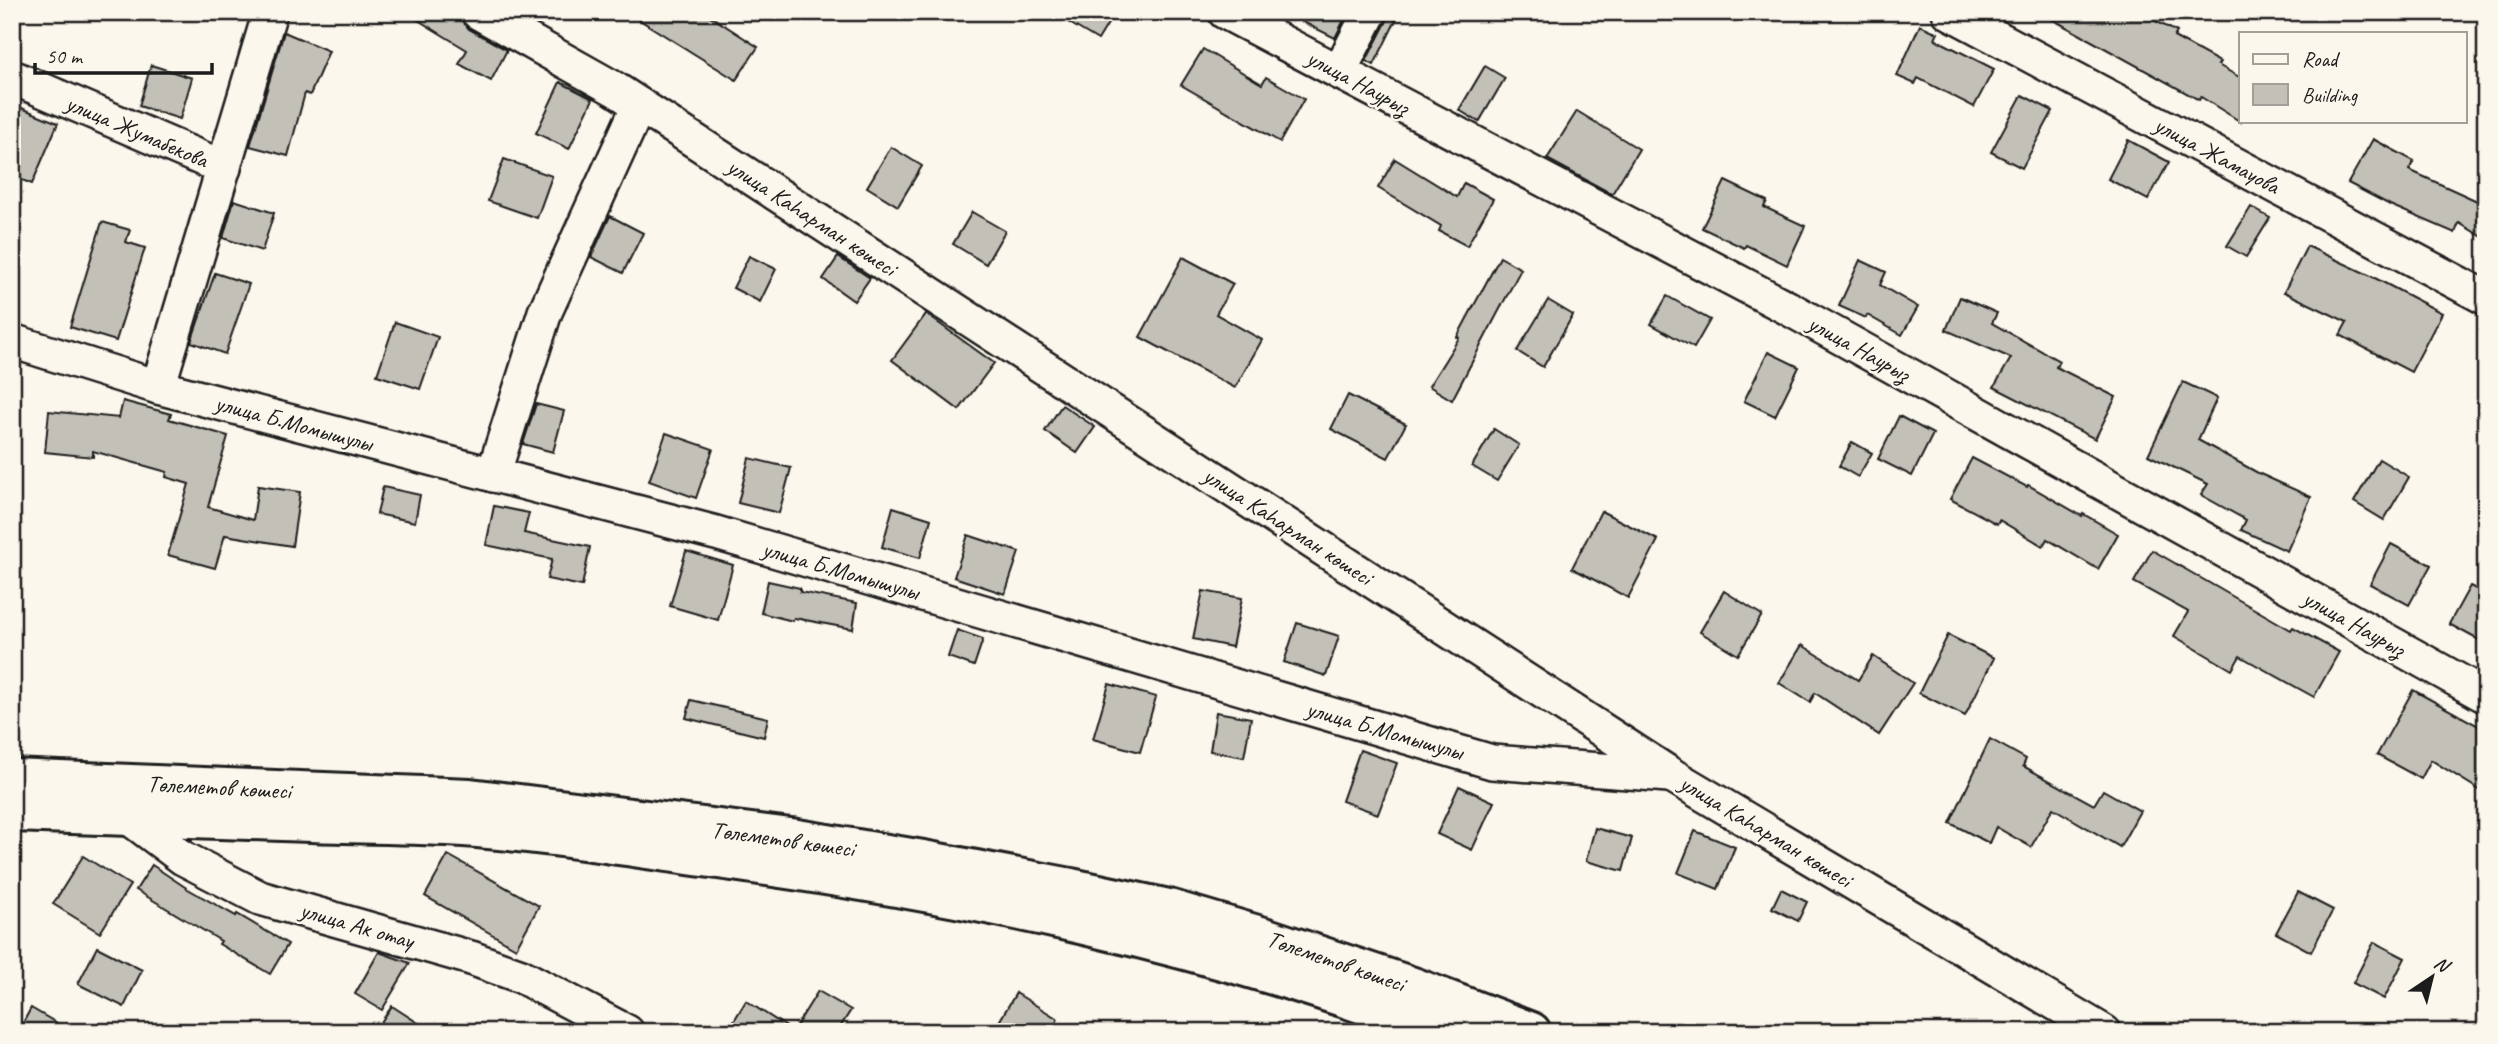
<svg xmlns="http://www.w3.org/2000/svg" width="2498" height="1044" font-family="Caveat,sans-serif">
<rect width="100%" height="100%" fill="#fbf7ec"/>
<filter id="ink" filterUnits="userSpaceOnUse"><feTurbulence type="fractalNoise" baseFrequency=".0143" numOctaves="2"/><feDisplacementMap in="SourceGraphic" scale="14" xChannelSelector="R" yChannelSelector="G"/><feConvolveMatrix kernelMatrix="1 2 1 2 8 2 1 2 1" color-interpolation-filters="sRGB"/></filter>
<g filter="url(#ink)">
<g fill="#c3c0b8" stroke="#1c1c1c" stroke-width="2">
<path d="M 405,12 L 449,12 L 461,19 L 469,29 L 507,50 L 491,81 L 459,64 L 467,50 Z"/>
<path d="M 627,12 L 704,12 L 758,47 L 736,80 Z"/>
<path d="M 1051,12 L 1115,12 L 1098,40 Z"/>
<path d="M 1283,12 L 1348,12 L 1335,38 Z"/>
<path d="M 1389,12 L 1400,12 L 1374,65 L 1366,61 L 1387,21 Z"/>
<path d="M 2039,12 L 2138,12 L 2177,32 L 2174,37 L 2220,62 L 2218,65 L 2241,78 L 2241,122 L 2201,97 L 2199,100 Z"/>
<path d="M 1920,25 L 1938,33 L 1935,39 L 1994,69 L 1974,107 L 1918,78 L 1915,84 L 1897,76 Z"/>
<path d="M 284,32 L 329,51 L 310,95 L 305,93 L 288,156 L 250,146 Z"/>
<path d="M 1203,49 L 1262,84 L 1266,77 L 1304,99 L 1280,142 L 1181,85 Z"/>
<path d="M 151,65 L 192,78 L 180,119 L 139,106 Z"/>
<path d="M 1485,66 L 1505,78 L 1479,122 L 1459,110 Z"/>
<path d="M 560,82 L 593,99 L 569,149 L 536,133 Z"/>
<path d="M 2022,95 L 2053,111 L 2022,168 L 1991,152 Z"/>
<path d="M 12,104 L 58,123 L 32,184 L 12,176 Z"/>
<path d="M 1577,111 L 1639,149 L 1612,194 L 1547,159 Z"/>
<path d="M 2373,139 L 2414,161 L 2409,170 L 2486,205 L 2486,239 L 2459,223 L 2455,233 L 2390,205 L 2348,183 Z"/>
<path d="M 2128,140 L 2169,162 L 2148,200 L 2108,179 Z"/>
<path d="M 891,147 L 922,166 L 898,206 L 867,187 Z"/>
<path d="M 504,159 L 552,176 L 537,218 L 488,201 Z"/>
<path d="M 1395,159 L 1457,197 L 1464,183 L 1493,199 L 1467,246 L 1439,231 L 1441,226 L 1378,188 Z"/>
<path d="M 1725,181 L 1767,201 L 1764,207 L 1805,226 L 1787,265 L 1746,245 L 1744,248 L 1702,228 Z"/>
<path d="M 234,200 L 274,213 L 262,251 L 223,238 Z"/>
<path d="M 2251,207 L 2270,218 L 2246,257 L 2227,246 Z"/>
<path d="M 972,212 L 1005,231 L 986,264 L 953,244 Z"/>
<path d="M 610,216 L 643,233 L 623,273 L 591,257 Z"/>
<path d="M 102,222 L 130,230 L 126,242 L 145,248 L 116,341 L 70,327 Z"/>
<path d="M 2307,246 L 2371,276 L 2442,313 L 2411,372 L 2340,335 L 2347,322 L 2284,292 Z"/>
<path d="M 749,256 L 776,269 L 760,302 L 733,288 Z"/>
<path d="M 838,257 L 870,278 L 854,301 L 823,279 Z"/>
<path d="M 1183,257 L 1233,284 L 1216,314 L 1262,340 L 1235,388 L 1140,337 Z"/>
<path d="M 1500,257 L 1521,269 L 1452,400 L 1429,386 L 1459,338 L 1457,337 Z"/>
<path d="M 1860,260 L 1886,272 L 1880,285 L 1918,307 L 1902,335 L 1867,315 L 1866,318 L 1839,306 Z"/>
<path d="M 215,273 L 249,284 L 225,354 L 191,342 Z"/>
<path d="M 1667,296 L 1710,320 L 1694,348 L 1651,324 Z"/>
<path d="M 1960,297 L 1997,313 L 1992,323 L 2059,361 L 2056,367 L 2116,397 L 2095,439 L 1994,387 L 2011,358 L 1946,330 Z"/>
<path d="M 1548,300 L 1573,315 L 1543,367 L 1517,351 Z"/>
<path d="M 926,314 L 994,363 L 959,410 L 892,360 Z"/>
<path d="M 395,322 L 438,337 L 420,389 L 377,375 Z"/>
<path d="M 1768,352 L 1799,367 L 1775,416 L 1744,401 Z"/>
<path d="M 2183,382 L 2217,398 L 2198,440 L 2258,473 L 2311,497 L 2287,551 L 2241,530 L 2246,520 L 2201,495 L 2208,484 L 2148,455 Z"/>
<path d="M 1348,395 L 1406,424 L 1388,458 L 1331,429 Z"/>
<path d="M 123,401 L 171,414 L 169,419 L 228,436 L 208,507 L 253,520 L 258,486 L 300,492 L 292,546 L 225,535 L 215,568 L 168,555 L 189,484 L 166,477 L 167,472 L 93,451 L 93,457 L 45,452 L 49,411 L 119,418 Z"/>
<path d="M 536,404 L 564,411 L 553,452 L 523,444 Z"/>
<path d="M 1062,405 L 1095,427 L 1077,453 L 1045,431 Z"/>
<path d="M 1899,416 L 1933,434 L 1912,476 L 1878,459 Z"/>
<path d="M 1494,429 L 1519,445 L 1497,481 L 1472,466 Z"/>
<path d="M 666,433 L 713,449 L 696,498 L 649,481 Z"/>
<path d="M 1852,442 L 1872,453 L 1858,477 L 1839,466 Z"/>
<path d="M 749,458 L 791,468 L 779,513 L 738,503 Z"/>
<path d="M 1972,458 L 2027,487 L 2028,485 L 2082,516 L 2083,514 L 2118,534 L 2098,569 L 2047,539 L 2043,546 L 1999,520 L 1997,524 L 1950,499 Z"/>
<path d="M 2379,459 L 2409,477 L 2384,520 L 2354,502 Z"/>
<path d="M 383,487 L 420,495 L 415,522 L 377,514 Z"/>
<path d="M 494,506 L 529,513 L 524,533 L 590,547 L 582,586 L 547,579 L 552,559 L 486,545 Z"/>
<path d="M 893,507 L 931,519 L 920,558 L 882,547 Z"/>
<path d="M 1601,511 L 1658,540 L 1628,598 L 1572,568 Z"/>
<path d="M 968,535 L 1019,552 L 1005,594 L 954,577 Z"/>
<path d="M 2391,544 L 2431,565 L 2409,605 L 2370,584 Z"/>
<path d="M 2152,550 L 2291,630 L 2293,627 L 2339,652 L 2314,697 L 2240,656 L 2232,670 L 2174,636 L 2188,612 L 2134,582 Z"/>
<path d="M 686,551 L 733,565 L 718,620 L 670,606 Z"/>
<path d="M 768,581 L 800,588 L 800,592 L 857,603 L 853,629 L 794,618 L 793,621 L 761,613 Z"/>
<path d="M 2470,586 L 2486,594 L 2486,644 L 2449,624 Z"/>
<path d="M 1203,591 L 1242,598 L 1232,647 L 1193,639 Z"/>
<path d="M 1724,591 L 1762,615 L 1738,655 L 1700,632 Z"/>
<path d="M 1297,623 L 1339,636 L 1326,676 L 1284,662 Z"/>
<path d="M 957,630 L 983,639 L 974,666 L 948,657 Z"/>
<path d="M 1948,635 L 1994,658 L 1965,716 L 1919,693 Z"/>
<path d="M 1802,645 L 1858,680 L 1873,656 L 1913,683 L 1879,735 L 1815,693 L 1810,702 L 1779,683 Z"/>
<path d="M 1109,684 L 1156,697 L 1140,752 L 1093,739 Z"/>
<path d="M 2413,690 L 2486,730 L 2486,794 L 2431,760 L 2421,779 L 2377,755 Z"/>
<path d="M 691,700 L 768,718 L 764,737 L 686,718 Z"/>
<path d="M 1216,712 L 1251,718 L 1244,757 L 1210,751 Z"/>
<path d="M 1990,739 L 2026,759 L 2023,766 L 2094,805 L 2103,790 L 2140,811 L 2120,847 L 2053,808 L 2031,847 L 1996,827 L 1989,843 L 1950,823 Z"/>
<path d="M 1360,750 L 1397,763 L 1378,814 L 1342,801 Z"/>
<path d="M 1459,786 L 1494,802 L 1472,850 L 1437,834 Z"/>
<path d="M 1595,828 L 1632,838 L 1623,871 L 1586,861 Z"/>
<path d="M 1695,831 L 1735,847 L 1718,889 L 1678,873 Z"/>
<path d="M 448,855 L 539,906 L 516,948 L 425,896 Z"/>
<path d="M 83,856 L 130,885 L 100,933 L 53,904 Z"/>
<path d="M 152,865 L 188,889 L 236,916 L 237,914 L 288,944 L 270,974 L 219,944 L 221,941 L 136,890 Z"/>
<path d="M 1781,889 L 1807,902 L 1798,921 L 1772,908 Z"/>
<path d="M 2298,892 L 2333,910 L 2311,952 L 2276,933 Z"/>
<path d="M 2374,942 L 2405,958 L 2384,999 L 2353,983 Z"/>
<path d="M 97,947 L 142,970 L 124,1007 L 78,984 Z"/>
<path d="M 379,952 L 410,963 L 382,1010 L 355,994 Z"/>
<path d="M 818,991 L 851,1010 L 837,1032 L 727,1032 L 746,1001 L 793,1031 Z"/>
<path d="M 1016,993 L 1058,1019 L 1050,1032 L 993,1032 Z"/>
<path d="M 392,1006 L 432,1032 L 389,1032 L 379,1025 Z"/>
<path d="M 31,1008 L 72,1032 L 18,1032 Z"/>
</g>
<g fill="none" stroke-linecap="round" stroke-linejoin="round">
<defs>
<g id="minor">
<path d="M 478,12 L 615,89 L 1673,776 L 2104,1032"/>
<path d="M 1225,12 L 1788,308 L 2486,696"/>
<path d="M 1949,12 L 2486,298"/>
<path d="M 1339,72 L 1370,12"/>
<path d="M 12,77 L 224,168"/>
<path d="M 12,341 L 158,387 L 716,533 L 1492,762 L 1669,775"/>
<path d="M 158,387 L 270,12"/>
<path d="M 493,475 L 545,312 L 639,105"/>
<path d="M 126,806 L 127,816 L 183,858 L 260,898 L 471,958 L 521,976 L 627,1032"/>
</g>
<g id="major">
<path d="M 12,779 L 470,798 L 791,838 L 923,860 L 1071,888 L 1169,909 L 1264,937 L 1413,987 L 1531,1032"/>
<path d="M 12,812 C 112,816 212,819 311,822 C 362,824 414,824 464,827 C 547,833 629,847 711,858 C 957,892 1207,942 1440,1032"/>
</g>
</defs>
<use href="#minor" stroke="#1c1c1c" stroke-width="38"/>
<use href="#major" stroke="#1c1c1c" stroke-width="44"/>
<use href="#minor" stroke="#fbf7ec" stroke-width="33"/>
<use href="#major" stroke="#fbf7ec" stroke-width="38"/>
</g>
</g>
<g text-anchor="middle" stroke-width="5" stroke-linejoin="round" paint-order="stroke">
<g font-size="24" fill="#1c1c1c" stroke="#fbf7ec">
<text transform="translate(1358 82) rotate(28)" y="8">улица Наурыз</text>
<text transform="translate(137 131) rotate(23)" y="8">улица Жумабекова</text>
<text transform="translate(2217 155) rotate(28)" y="8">улица Жамауова</text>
<text transform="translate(812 217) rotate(33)" y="8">улица Каһарман көшесі</text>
<text transform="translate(1859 348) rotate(29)" y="8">улица Наурыз</text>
<text transform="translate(294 423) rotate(15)" y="8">улица Б.Момышулы</text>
<text transform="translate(1288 526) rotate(33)" y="8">улица Каһарман көшесі</text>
<text transform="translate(841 570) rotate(16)" y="8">улица Б.Момышулы</text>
<text transform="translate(2354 623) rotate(29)" y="8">улица Наурыз</text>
<text transform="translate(1385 730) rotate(16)" y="8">улица Б.Момышулы</text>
<text transform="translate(219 787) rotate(3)" y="8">Төлеметов көшесі</text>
<text transform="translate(1766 831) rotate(31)" y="8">улица Каһарман көшесі</text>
<text transform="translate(783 839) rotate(8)" y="8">Төлеметов көшесі</text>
<text transform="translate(357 925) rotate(16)" y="8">улица Ак отау</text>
<text transform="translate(1336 961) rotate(19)" y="8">Төлеметов көшесі</text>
</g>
</g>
<rect width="2498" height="1044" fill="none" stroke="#fbf7ec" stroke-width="42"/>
<rect x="21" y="21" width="2456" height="1002" fill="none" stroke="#1c1c1c" stroke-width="2.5" filter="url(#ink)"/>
<rect x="2239" y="32" width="228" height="91" fill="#fbf7ec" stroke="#a29f99" stroke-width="2"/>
<rect x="2253" y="54" width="35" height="10" fill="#fbf7ec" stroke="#a29f99" stroke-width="2"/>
<text x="2302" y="66" font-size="21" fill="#1c1c1c">Road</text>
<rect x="2253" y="84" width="35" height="21" fill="#c3c0b8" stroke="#a29f99" stroke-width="2"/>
<text x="2302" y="102" font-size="21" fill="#1c1c1c">Building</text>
<g transform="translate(2432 977) rotate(35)" stroke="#fbf7ec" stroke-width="5" paint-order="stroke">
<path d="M0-5L12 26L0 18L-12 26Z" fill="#1c1c1c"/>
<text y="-10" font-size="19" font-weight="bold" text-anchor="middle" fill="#1c1c1c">N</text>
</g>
<path d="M35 63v10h177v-10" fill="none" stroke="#1c1c1c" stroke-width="3.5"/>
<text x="46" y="63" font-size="21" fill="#1c1c1c" stroke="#fbf7ec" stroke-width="5" paint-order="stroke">50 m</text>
</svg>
